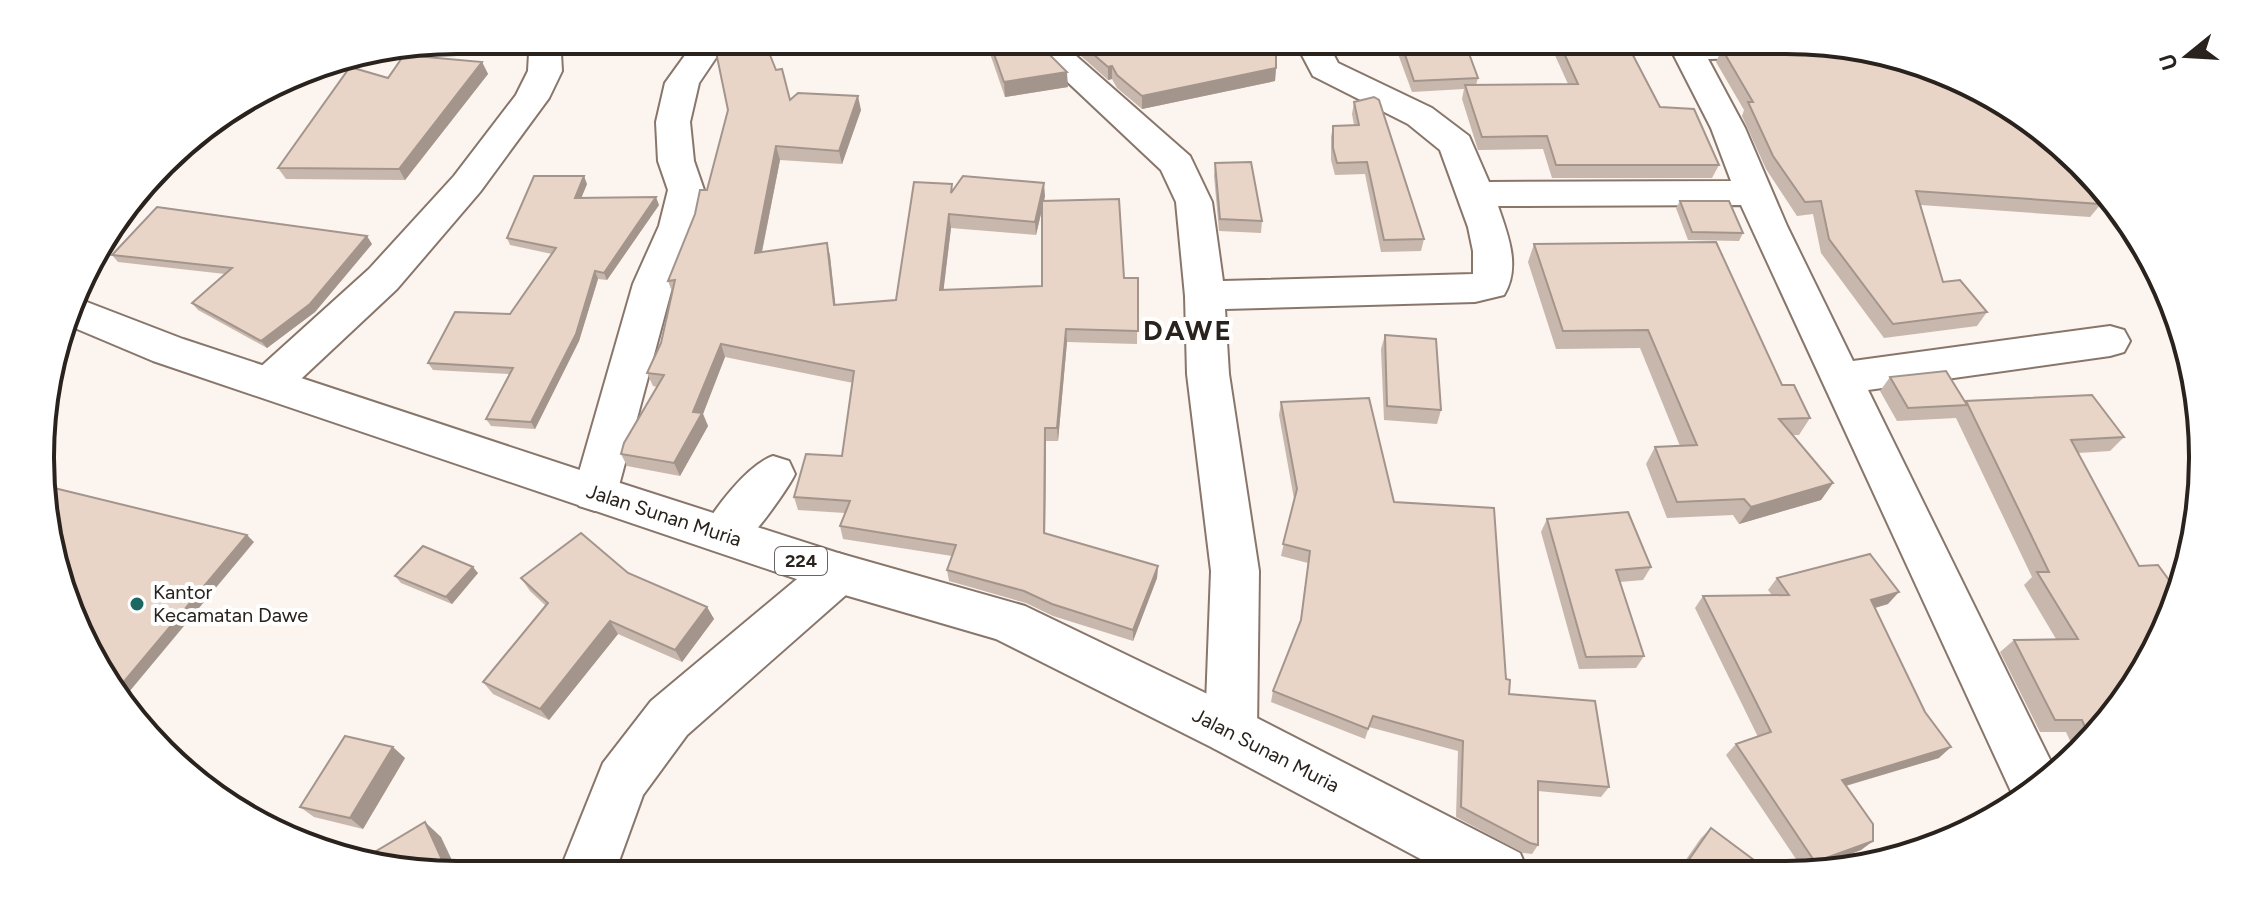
<svg xmlns="http://www.w3.org/2000/svg" width="2243" height="915" font-family="Figtree,sans-serif">
<rect width="100%" height="100%" fill="#fcf4ef"/>
<g fill="none" stroke-linecap="round" stroke-linejoin="round">
<defs>
<g id="minor">
<path d="M 522,40 L 554,40 L 561,53 L 562,71 L 549,98 L 480,192 L 397,289 L 286,393 L 271,398 L 256,393 L 250,382 L 256,371 L 369,269 L 454,176 L 516,95 L 528,71 L 529,53 Z"/>
<path d="M 696,40 L 728,40 L 699,83 L 690,122 L 694,161 L 704,190 L 697,226 L 673,284 L 617,493 L 611,506 L 595,511 L 579,506 L 573,493 L 633,284 L 659,226 L 668,190 L 658,161 L 656,122 L 665,83 Z"/>
<path d="M 1023,40 L 1058,40 L 1190,156 L 1212,202 L 1223,281 L 1473,274 L 1473,251 L 1468,227 L 1440,150 L 1408,124 L 1313,76 L 1294,40 L 1326,40 L 1338,63 L 1432,108 L 1469,136 L 1489,182 L 1731,181 L 1711,128 L 1666,40 L 1786,40 L 1843,49 L 1840,54 L 1828,57 L 1708,59 L 1745,128 L 1787,226 L 1853,361 L 2110,326 L 2124,330 L 2130,341 L 2124,352 L 2110,356 L 1868,390 L 2057,774 L 2015,800 L 1741,205 L 1498,206 C 1508,235 1521,267 1504,295 L 1475,302 L 1225,309 L 1229,374 L 1259,571 L 1257,731 L 1249,748 L 1231,755 L 1213,748 L 1205,731 L 1211,571 L 1187,374 L 1185,296 L 1176,202 L 1161,170 Z"/>
<path d="M 773,456 L 789,461 L 795,474 C 788,489 750,542 737,549 C 726,555 718,552 707,548 L 700,535 C 713,510 747,465 773,456 Z"/>
<path d="M 838,553 L 855,559 L 862,573 L 855,587 L 687,735 L 643,795 L 614,875 L 558,875 L 603,763 L 651,701 L 821,559 Z"/>
</g>
<path id="major" d="M 79,299 L 183,339 L 595,475 L 838,553 L 1025,606 L 1249,714 L 1520,853 L 1528,872 L 1445,872 L 1213,748 L 996,639 L 838,593 L 153,361 L 70,326 Z"/>
</defs>
<use href="#minor" stroke="#88766b" stroke-width="4"/>
<use href="#major" stroke="#88766b" stroke-width="4"/>
<use href="#minor" fill="#fff" fill-rule="evenodd"/>
<use href="#major" fill="#fff" fill-rule="evenodd"/>
</g>
<g fill="#c8b7ac" fill-rule="evenodd">
<path d="M 986,40 L 1035,40 L 1068,87 L 1005,97 L 987,45 Z"/>
<path d="M 1063,40 L 1276,40 L 1276,68 L 1275,81 L 1142,109 L 1117,88 L 1112,79 L 1108,80 Z"/>
<path d="M 1351,40 L 1464,40 L 1478,78 L 1476,85 L 1568,84 L 1548,40 L 1625,40 L 1660,107 L 1719,165 L 1712,178 L 1552,178 L 1543,149 L 1478,150 L 1462,99 L 1464,89 L 1412,92 L 1394,43 Z"/>
<path d="M 1722,49 L 2101,204 L 2090,217 L 1921,205 L 1943,282 L 1987,312 L 1977,326 L 1884,338 L 1821,253 L 1813,214 L 1797,216 L 1766,169 L 1742,116 L 1744,110 L 1716,62 Z"/>
<path d="M 482,62 L 488,74 L 405,180 L 286,179 L 278,168 L 388,78 Z"/>
<path d="M 776,70 L 790,100 L 861,110 L 842,164 L 780,160 L 762,252 L 827,243 L 830,256 L 835,305 L 896,300 L 953,190 L 1045,196 L 1044,201 L 1124,278 L 1138,278 L 1137,344 L 1067,342 L 1058,441 L 1046,441 L 1045,534 L 1158,566 L 1157,578 L 1133,641 L 1053,616 L 1026,603 L 949,581 L 947,570 L 952,556 L 843,539 L 840,526 L 845,513 L 798,510 L 794,497 L 842,456 L 853,383 L 725,357 L 703,414 L 708,426 L 680,476 L 627,466 L 621,454 L 657,387 L 653,386 L 647,373 L 661,343 L 672,292 L 668,281 L 707,190 ZM 1042,210 L 1042,286 L 943,290 L 951,228 L 1036,235 Z"/>
<path d="M 1354,102 L 1424,239 L 1421,251 L 1381,252 L 1365,174 L 1335,175 L 1331,160 L 1331,137 L 1333,126 L 1354,125 L 1352,114 Z"/>
<path d="M 1215,163 L 1262,221 L 1261,233 L 1219,231 L 1214,176 Z"/>
<path d="M 587,184 L 581,198 L 659,205 L 607,280 L 598,279 L 579,341 L 535,429 L 491,426 L 486,419 L 509,374 L 433,370 L 428,363 L 510,314 L 552,254 L 510,245 L 507,238 Z"/>
<path d="M 1680,201 L 1743,233 L 1739,241 L 1688,240 L 1676,208 Z"/>
<path d="M 372,244 L 315,312 L 267,348 L 198,310 L 192,303 L 225,274 L 118,262 L 112,255 Z"/>
<path d="M 1534,244 L 1782,385 L 1810,418 L 1799,435 L 1793,435 L 1833,483 L 1821,500 L 1739,524 L 1733,515 L 1667,518 L 1646,464 L 1655,447 L 1680,446 L 1640,348 L 1556,349 L 1528,262 Z"/>
<path d="M 1385,335 L 1441,410 L 1437,424 L 1384,420 L 1381,349 Z"/>
<path d="M 1890,377 L 1965,402 L 2124,437 L 2110,451 L 2078,453 L 2133,689 L 2076,754 L 2066,732 L 2040,732 L 2000,652 L 2014,640 L 2056,639 L 2024,585 L 2032,577 L 1956,418 L 1897,421 L 1880,391 Z"/>
<path d="M 1281,402 L 1394,502 L 1506,679 L 1509,694 L 1609,787 L 1601,797 L 1538,791 L 1538,845 L 1532,854 L 1523,853 L 1456,817 L 1458,751 L 1369,727 L 1365,739 L 1271,702 L 1273,691 L 1300,623 L 1308,563 L 1281,556 L 1294,499 L 1279,415 Z"/>
<path d="M 1547,519 L 1651,567 L 1643,580 L 1620,582 L 1644,656 L 1636,668 L 1579,669 L 1541,532 Z"/>
<path d="M 478,573 L 452,604 L 401,583 L 395,576 Z"/>
<path d="M 628,573 L 707,607 L 714,619 L 682,662 L 618,634 L 549,720 L 493,694 L 483,682 L 546,606 L 530,591 L 521,578 Z"/>
<path d="M 1777,578 L 1888,604 L 1875,608 L 1939,758 L 1846,786 L 1873,841 L 1861,850 L 1804,871 L 1726,755 L 1736,744 L 1758,737 L 1695,608 L 1703,596 L 1772,595 L 1768,590 Z"/>
<path d="M 405,758 L 363,829 L 314,817 L 300,807 Z"/>
<path d="M 1711,828 L 1770,872 L 1680,872 L 1678,871 L 1701,838 Z"/>
</g>
<g fill="#a3958c">
<path d="M 482,62 L 488,74 L 405,180 L 399,169 Z"/>
<path d="M 1112,66 L 1112,79 L 1108,80 L 1108,67 Z"/>
<path d="M 1276,68 L 1275,81 L 1142,109 L 1142,96 Z"/>
<path d="M 1067,72 L 1068,87 L 1005,97 L 1004,82 Z"/>
<path d="M 858,96 L 861,110 L 842,164 L 839,151 Z"/>
<path d="M 776,146 L 780,160 L 759,266 L 755,253 Z"/>
<path d="M 584,176 L 587,184 L 578,206 L 575,198 Z"/>
<path d="M 1044,183 L 1045,196 L 1036,235 L 1035,222 Z"/>
<path d="M 656,197 L 659,205 L 607,280 L 604,273 Z"/>
<path d="M 949,214 L 951,228 L 942,303 L 940,290 Z"/>
<path d="M 367,236 L 372,244 L 315,312 L 267,348 L 261,341 Z"/>
<path d="M 827,243 L 830,256 L 837,318 L 834,305 Z"/>
<path d="M 595,271 L 598,279 L 579,341 L 535,429 L 531,422 Z"/>
<path d="M 1066,329 L 1067,342 L 1058,441 L 1057,428 Z"/>
<path d="M 721,344 L 725,357 L 703,414 L 708,426 L 680,476 L 674,463 L 693,412 Z"/>
<path d="M 1045,428 L 1046,441 L 1045,545 L 1044,533 Z"/>
<path d="M 1833,483 L 1821,500 L 1739,524 L 1751,507 Z"/>
<path d="M 247,535 L 254,542 L 124,698 L 117,690 Z"/>
<path d="M 1158,566 L 1157,578 L 1133,641 L 1133,630 Z"/>
<path d="M 473,567 L 478,573 L 452,604 L 446,597 Z"/>
<path d="M 1899,592 L 1888,604 L 1860,612 L 1871,600 Z"/>
<path d="M 707,607 L 714,619 L 682,662 L 675,650 Z"/>
<path d="M 610,621 L 618,634 L 549,720 L 540,709 Z"/>
<path d="M 393,747 L 405,758 L 363,829 L 350,818 Z"/>
<path d="M 1951,747 L 1939,758 L 1831,790 L 1842,780 Z"/>
<path d="M 425,822 L 441,837 L 459,875 L 448,873 Z"/>
<path d="M 1873,841 L 1861,850 L 1804,871 L 1815,862 Z"/>
</g>
<g fill="#e9d5c8" stroke="#a3958c" stroke-width="2">
<path d="M 749,40 L 764,40 L 776,70 L 782,69 L 790,100 L 798,93 L 858,96 L 839,151 L 776,146 L 755,253 L 827,243 L 834,305 L 896,300 L 914,182 L 952,184 L 951,193 L 963,176 L 1044,183 L 1035,222 L 949,214 L 940,290 L 1042,286 L 1042,201 L 1119,199 L 1124,278 L 1138,278 L 1138,331 L 1066,329 L 1057,428 L 1045,428 L 1044,533 L 1158,566 L 1133,630 L 1052,604 L 1024,591 L 947,570 L 956,545 L 840,526 L 850,501 L 794,497 L 806,454 L 842,456 L 854,371 L 721,344 L 693,412 L 702,413 L 674,463 L 621,454 L 624,443 L 664,375 L 647,373 L 661,343 L 675,280 L 668,281 L 695,214 L 700,190 L 707,190 L 728,110 L 715,47 Z"/>
<path d="M 989,40 L 1035,40 L 1067,72 L 1004,82 Z"/>
<path d="M 1077,40 L 1276,40 L 1276,68 L 1142,96 L 1117,75 L 1112,66 L 1108,67 Z"/>
<path d="M 1400,40 L 1464,40 L 1478,78 L 1414,81 Z"/>
<path d="M 1558,40 L 1625,40 L 1660,107 L 1694,109 L 1719,165 L 1556,165 L 1547,136 L 1482,137 L 1465,85 L 1578,84 Z"/>
<path d="M 1827,47 L 1919,62 L 2060,143 L 2085,175 L 2101,204 L 1916,191 L 1943,282 L 1960,280 L 1987,312 L 1893,324 L 1829,239 L 1821,201 L 1805,202 L 1773,156 L 1748,102 L 1753,102 L 1722,49 Z"/>
<path d="M 404,55 L 482,62 L 399,169 L 278,168 L 350,67 L 388,78 Z"/>
<path d="M 1374,97 L 1379,100 L 1424,239 L 1384,240 L 1367,162 L 1337,163 L 1333,148 L 1333,126 L 1359,125 L 1354,102 Z"/>
<path d="M 1251,162 L 1262,221 L 1220,219 L 1215,163 Z"/>
<path d="M 534,176 L 584,176 L 575,198 L 656,197 L 604,273 L 595,271 L 576,334 L 531,422 L 486,419 L 513,368 L 428,363 L 455,312 L 510,314 L 556,248 L 507,238 Z"/>
<path d="M 1680,201 L 1729,201 L 1743,233 L 1692,232 Z"/>
<path d="M 157,207 L 367,236 L 310,304 L 261,341 L 192,303 L 232,268 L 112,255 Z"/>
<path d="M 1716,242 L 1782,385 L 1794,385 L 1810,418 L 1779,419 L 1833,483 L 1751,507 L 1744,499 L 1677,502 L 1655,447 L 1697,445 L 1648,330 L 1563,331 L 1534,244 Z"/>
<path d="M 1385,335 L 1436,339 L 1441,410 L 1387,406 Z"/>
<path d="M 1946,371 L 1967,405 L 1908,408 L 1890,377 Z"/>
<path d="M 2092,395 L 2124,437 L 2071,440 L 2139,566 L 2158,565 L 2177,591 L 2181,591 L 2133,689 L 2090,738 L 2082,720 L 2055,720 L 2014,640 L 2078,639 L 2037,572 L 2049,572 L 1966,401 Z"/>
<path d="M 1369,398 L 1394,502 L 1494,508 L 1506,679 L 1510,680 L 1509,694 L 1595,701 L 1609,787 L 1538,781 L 1538,845 L 1530,843 L 1461,807 L 1463,741 L 1373,716 L 1368,729 L 1273,691 L 1301,620 L 1310,551 L 1283,544 L 1297,489 L 1281,402 Z"/>
<path d="M 46,486 L 247,535 L 117,690 L 96,667 L 48,538 Z"/>
<path d="M 1628,512 L 1651,567 L 1616,570 L 1644,656 L 1586,657 L 1547,519 Z"/>
<path d="M 581,533 L 628,573 L 707,607 L 675,650 L 610,621 L 540,709 L 483,682 L 548,603 L 521,578 Z"/>
<path d="M 423,546 L 473,567 L 446,597 L 395,576 Z"/>
<path d="M 1870,554 L 1899,592 L 1871,600 L 1925,712 L 1951,747 L 1842,780 L 1873,824 L 1873,841 L 1815,862 L 1736,744 L 1771,732 L 1703,596 L 1789,595 L 1777,578 Z"/>
<path d="M 345,736 L 393,747 L 350,818 L 300,807 Z"/>
<path d="M 425,822 L 448,873 L 363,859 Z"/>
<path d="M 1711,828 L 1770,872 L 1702,872 L 1688,861 Z"/>
</g>
<circle fill="#1b6761" stroke="#fff" stroke-width="3" cx="137" cy="604" r="8"/>
<g text-anchor="middle" stroke-width="8" stroke-linejoin="round" paint-order="stroke">
<rect fill="#fff" stroke="#696461" stroke-width="2" x="775" y="547" width="52" height="28" rx="6"/>
<g font-size="18" font-weight="bold" fill="#29221d">
<text x="801" y="567">224</text>
</g>
<g font-size="20" fill="#29221d" stroke="#fff">
<text transform="translate(664 515) rotate(18)" y="7">Jalan Sunan Muria</text>
<text transform="translate(1266 750) rotate(27)" y="7">Jalan Sunan Muria</text>
</g>
<g font-size="20" fill="#29221d" stroke="#fff" text-anchor="start">
<text x="153" y="599">Kantor<tspan x="153" dy="23">Kecamatan Dawe</tspan></text>
</g>
<g font-size="28" font-weight="bold" letter-spacing="2" fill="#29221d" stroke="#fff">
<text x="1188" y="340">DAWE</text>
</g>
</g>
<path d="M0 0H2243V915H0ZM457 54H1786A403 403 0 0 1 2189 457V458A403 403 0 0 1 1786 861H457A403 403 0 0 1 54 458V457A403 403 0 0 1 457 54Z" fill="#fff" fill-rule="evenodd"/>
<path fill="none" stroke="#29221d" stroke-width="4" d="M457 54H1786A403 403 0 0 1 2189 457V458A403 403 0 0 1 1786 861H457A403 403 0 0 1 54 458V457A403 403 0 0 1 457 54Z"/>
<g transform="translate(2187 56) rotate(252)" stroke="#ffffff" stroke-width="6" paint-order="stroke">
<path d="M0-6L14 30L0 20L-14 30Z" fill="#29221d"/>
<text y="-12" font-size="22" font-weight="bold" text-anchor="middle" fill="#29221d">U</text>
</g>
</svg>
